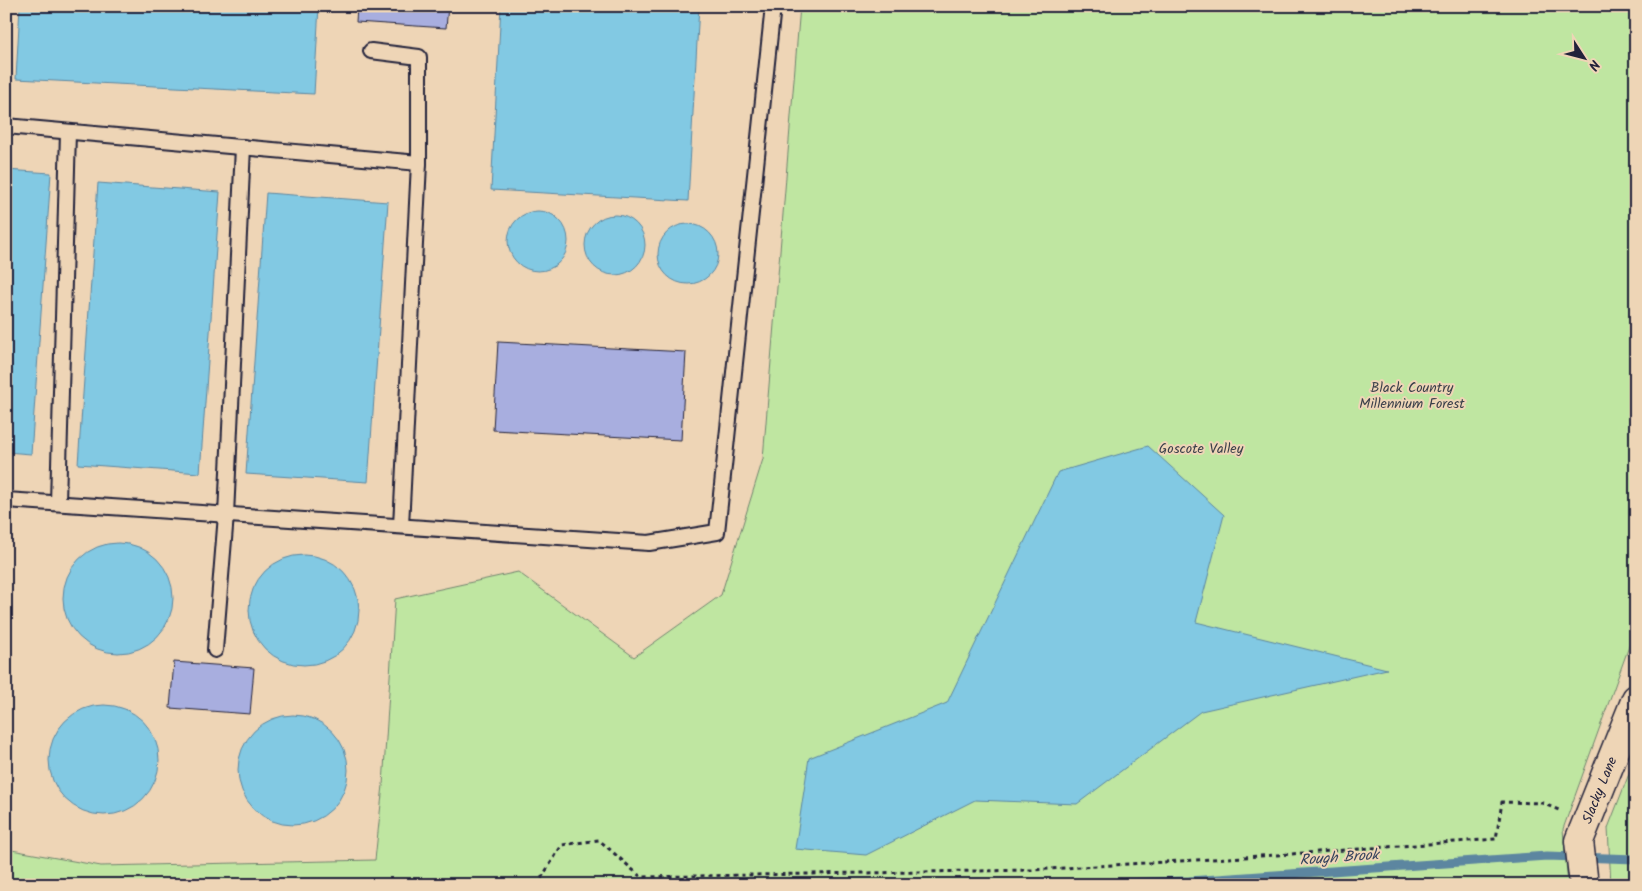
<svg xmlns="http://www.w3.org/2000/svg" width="1642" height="891" font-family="Kalam,sans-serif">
<rect width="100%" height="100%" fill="#eed5b6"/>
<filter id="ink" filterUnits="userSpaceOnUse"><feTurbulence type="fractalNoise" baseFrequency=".02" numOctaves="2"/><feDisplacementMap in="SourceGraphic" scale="10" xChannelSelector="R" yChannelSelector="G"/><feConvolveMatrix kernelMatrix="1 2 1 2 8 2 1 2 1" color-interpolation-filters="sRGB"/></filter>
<g filter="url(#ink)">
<g fill="#bfe6a1" stroke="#70846e">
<path d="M 800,6 L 1636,6 L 1636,627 L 1563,829 L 1568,885 L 6,885 L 6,849 L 101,866 L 375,860 L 383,785 L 395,599 L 518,572 L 634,657 L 721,595 L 763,459 Z"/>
<path d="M 1636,756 L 1636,885 L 1611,885 L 1608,828 Z"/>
</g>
<g fill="#82c9e3" stroke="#5c86a0">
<path d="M 20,6 L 319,6 L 314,94 L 16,79 Z"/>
<path d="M 501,6 L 699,6 L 688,201 L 491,190 Z"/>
<path d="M 6,170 L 51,173 L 31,454 L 6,452 Z"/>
<path d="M 98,183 L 220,192 L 200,473 L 78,464 Z"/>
<path d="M 266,193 L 388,202 L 368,482 L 246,474 Z"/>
<circle cx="538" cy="241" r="30"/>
<circle cx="615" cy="245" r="30"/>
<circle cx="688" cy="254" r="30"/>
<path d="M 1148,446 L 1224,515 L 1196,622 L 1387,669 L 1201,711 L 1077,804 L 975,800 L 866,855 L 795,849 L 809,758 L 947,703 L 1058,472 Z"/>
<circle cx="118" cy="598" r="55"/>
<circle cx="304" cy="610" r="55"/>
<circle cx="104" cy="760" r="55"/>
<circle cx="293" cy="770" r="55"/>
</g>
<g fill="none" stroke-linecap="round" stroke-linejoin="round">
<path stroke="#5c86a0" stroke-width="9" d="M 1044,885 L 1189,881 L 1547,856 L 1636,859"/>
</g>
<g fill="#a8aedf" stroke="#22223b">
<path d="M 357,6 L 448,6 L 446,28 L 356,22 Z"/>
<path d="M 498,342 L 686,352 L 681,440 L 493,430 Z"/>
<path d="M 174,662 L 254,668 L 250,714 L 170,708 Z"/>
</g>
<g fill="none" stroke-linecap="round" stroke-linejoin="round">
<defs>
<g id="lane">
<path d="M 371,51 L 419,57 L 419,163 L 401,526"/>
<path d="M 6,126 L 419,163"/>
<path d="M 6,500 L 649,543 L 717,532 L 773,6"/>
<path d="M 58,503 L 68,132"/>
<path d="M 215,650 L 226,515 L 243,147"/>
</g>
<path id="secondary" d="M 1584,885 L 1579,841 L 1636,699"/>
</defs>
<use href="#lane" stroke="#22223b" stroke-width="18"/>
<use href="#secondary" stroke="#22223b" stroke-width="31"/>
<path stroke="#22223b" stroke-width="3" stroke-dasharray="4 4" stroke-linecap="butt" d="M 537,885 L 562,845 L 599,840 L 641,877 L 1032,870 L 1277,855 L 1496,839 L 1502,802 L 1542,803 L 1561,811"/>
<use href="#lane" stroke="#eed5b6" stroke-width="14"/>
<use href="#secondary" stroke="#eed5b6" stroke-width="28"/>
</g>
</g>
<g text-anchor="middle" stroke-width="4" stroke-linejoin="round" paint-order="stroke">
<g font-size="14" fill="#3a3f4a" stroke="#eed5b6">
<text x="1412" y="392">Black Country<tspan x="1412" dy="16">Millennium Forest</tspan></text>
<text x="1201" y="453">Goscote Valley</text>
</g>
<g font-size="14" fill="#22223b" stroke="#eed5b6">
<text transform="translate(1599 790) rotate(-68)" y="5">Slacky Lane</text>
</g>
<g font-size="15" font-style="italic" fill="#35435d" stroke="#eed5b6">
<text transform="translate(1339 857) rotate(-4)" y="5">Rough Brook</text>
</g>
</g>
<rect width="1642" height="891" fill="none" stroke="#eed5b6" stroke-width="25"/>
<rect x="12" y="12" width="1617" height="866" fill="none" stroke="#22223b" stroke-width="2" filter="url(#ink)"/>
<g transform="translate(1584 58) rotate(126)" stroke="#eed5b6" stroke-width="4" paint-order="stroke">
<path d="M0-4L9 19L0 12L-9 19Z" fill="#22223b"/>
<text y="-8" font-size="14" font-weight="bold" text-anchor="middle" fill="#22223b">N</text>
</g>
</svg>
